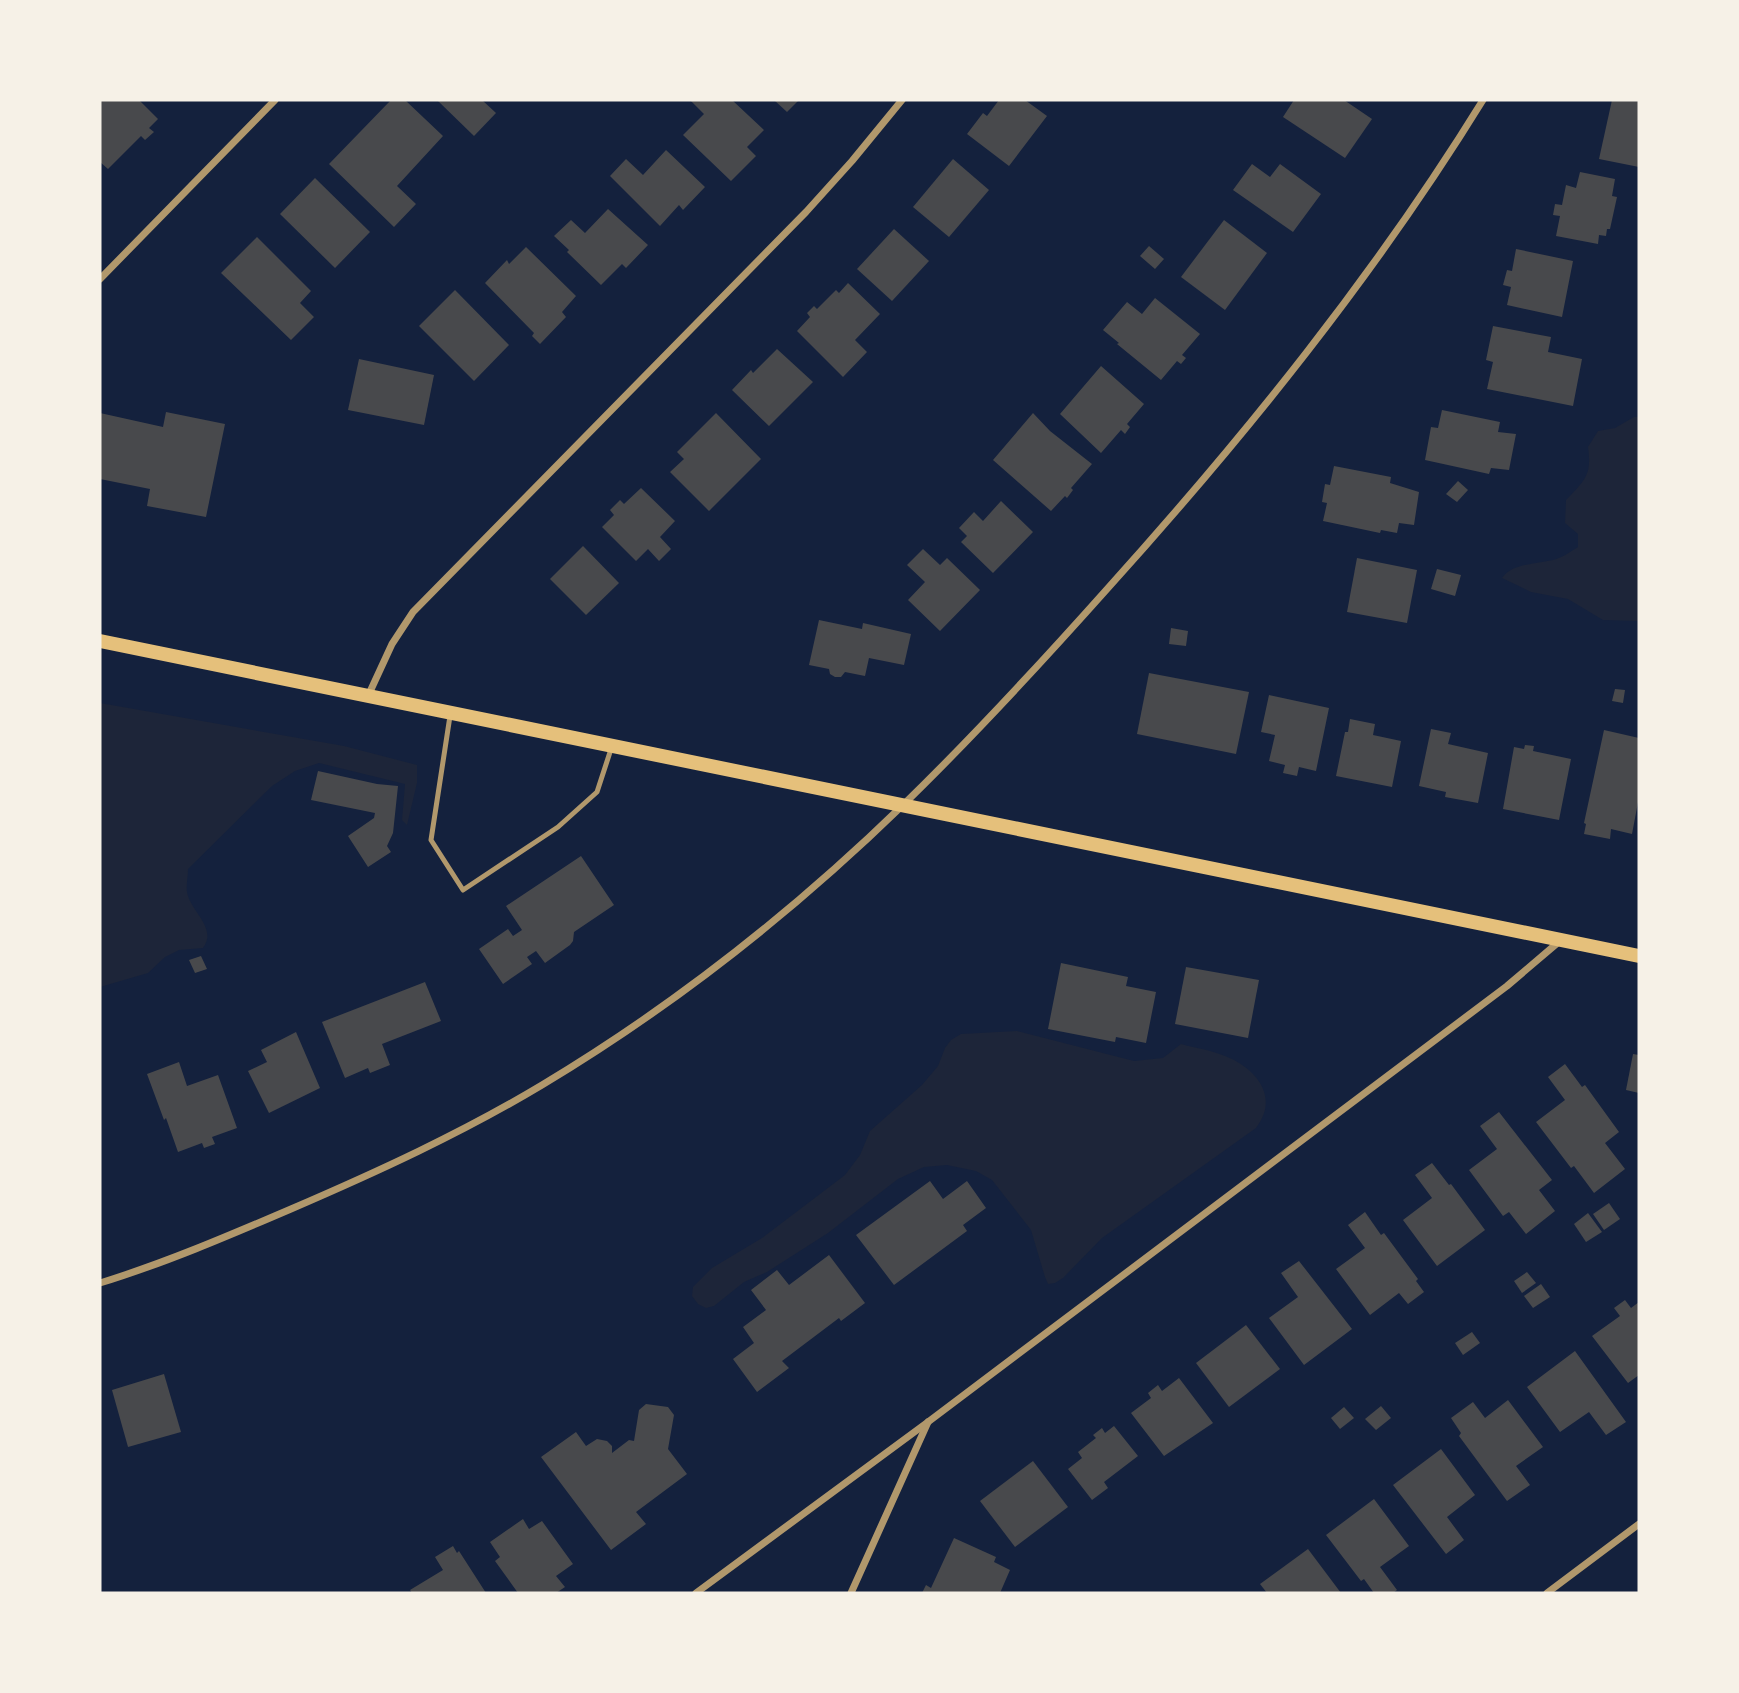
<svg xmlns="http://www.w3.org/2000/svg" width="1739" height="1693" font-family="'Roboto Condensed',sans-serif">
<rect width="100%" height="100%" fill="#14213d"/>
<g fill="#1d2539">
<path d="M 1634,417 L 1639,417 L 1639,621 L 1603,620 L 1568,599 L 1531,592 L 1502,578 C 1512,563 1537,564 1553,560 C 1562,558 1570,552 1578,547 L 1578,534 L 1565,523 L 1566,500 C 1585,480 1592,475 1588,447 L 1598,431 L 1615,428 Z"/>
<path d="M 100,703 L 344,746 L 417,765 L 417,783 L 407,825 L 402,820 L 405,784 L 319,763 L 295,771 L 272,786 L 188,869 C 188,876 186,885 187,892 C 190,911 218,928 203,948 L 179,950 L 165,957 L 148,973 L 100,987 Z"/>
<path d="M 1017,1031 L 1134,1061 L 1163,1058 L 1181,1044 C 1195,1048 1211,1050 1225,1056 C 1256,1068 1280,1097 1256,1128 L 1102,1238 L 1063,1278 L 1055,1283 L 1048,1284 L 1045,1277 L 1031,1230 L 992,1180 L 976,1171 L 947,1165 L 924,1167 L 898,1179 L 828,1233 L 767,1272 L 744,1282 L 714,1306 L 706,1308 L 698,1304 L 692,1296 L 693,1287 L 712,1268 L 762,1238 L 845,1175 L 860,1155 L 870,1131 L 922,1085 L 938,1066 L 945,1048 L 951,1040 L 961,1034 Z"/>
</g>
<g fill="#48494c">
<path d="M 100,100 L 139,100 L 158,119 L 149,128 L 154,132 L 145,140 L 141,136 L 108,169 L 100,162 Z"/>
<path d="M 391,100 L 405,100 L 443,136 L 397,186 L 416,204 L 394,227 L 329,164 Z"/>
<path d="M 437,100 L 482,100 L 496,113 L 474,136 Z"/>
<path d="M 690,100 L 732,100 L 764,130 L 747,147 L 756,156 L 731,181 L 683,135 L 704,114 Z"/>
<path d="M 774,100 L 799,100 L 787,112 Z"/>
<path d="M 999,100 L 1025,100 L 1047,116 L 1009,166 L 967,134 L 983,113 L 987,116 Z"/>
<path d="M 1294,100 L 1344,100 L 1372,119 L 1345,158 L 1283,117 Z"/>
<path d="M 1612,100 L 1639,100 L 1639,167 L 1599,159 Z"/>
<path d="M 666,150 L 705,187 L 683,210 L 679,205 L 660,226 L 610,176 L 626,159 L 643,175 Z"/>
<path d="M 953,159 L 989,190 L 949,237 L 913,207 Z"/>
<path d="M 1252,164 L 1270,177 L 1280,164 L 1321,194 L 1293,232 L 1233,190 Z"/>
<path d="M 1580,172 L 1615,179 L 1612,196 L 1617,197 L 1610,229 L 1607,229 L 1606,236 L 1599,235 L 1598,244 L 1556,236 L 1560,216 L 1553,215 L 1555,204 L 1562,205 L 1566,185 L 1576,188 Z"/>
<path d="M 315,178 L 370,232 L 335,268 L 280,214 Z"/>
<path d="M 608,209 L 648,245 L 626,268 L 622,264 L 601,285 L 567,252 L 569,250 L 554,236 L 571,220 L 585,233 Z"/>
<path d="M 1224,220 L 1267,253 L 1225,310 L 1181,277 Z"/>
<path d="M 894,229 L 929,261 L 892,301 L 857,269 Z"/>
<path d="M 257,237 L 311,291 L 300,303 L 314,317 L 291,340 L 221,273 Z"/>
<path d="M 1149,246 L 1164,259 L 1155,269 L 1140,256 Z"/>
<path d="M 526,247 L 576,296 L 562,312 L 566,317 L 540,344 L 532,336 L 534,333 L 485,283 L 507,260 L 509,264 Z"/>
<path d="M 1516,249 L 1573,261 L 1562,317 L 1507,305 L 1511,287 L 1503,285 L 1507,270 L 1512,271 Z"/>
<path d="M 848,283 L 880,314 L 855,340 L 867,352 L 843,377 L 797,331 L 810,317 L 807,313 L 814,306 L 817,309 L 836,290 L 839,293 Z"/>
<path d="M 455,290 L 509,345 L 474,381 L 419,326 Z"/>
<path d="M 1155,298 L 1200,334 L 1182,355 L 1186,358 L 1181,364 L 1177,361 L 1161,380 L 1117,344 L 1119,343 L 1103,330 L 1127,302 L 1142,314 Z"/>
<path d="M 1493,326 L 1551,337 L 1548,352 L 1582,359 L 1573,406 L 1487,389 L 1493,362 L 1486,360 Z"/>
<path d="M 777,349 L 813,382 L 769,426 L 732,390 L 751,370 L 753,373 Z"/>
<path d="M 359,359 L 434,375 L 424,425 L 348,410 Z"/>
<path d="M 1101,366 L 1144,404 L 1127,424 L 1130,427 L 1125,434 L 1121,430 L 1101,453 L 1060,414 Z"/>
<path d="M 1442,410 L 1500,422 L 1498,432 L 1516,434 L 1509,470 L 1491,468 L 1489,474 L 1425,460 L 1431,427 L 1438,428 Z"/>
<path d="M 166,412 L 225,424 L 206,517 L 147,506 L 150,489 L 100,479 L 100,413 L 163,427 Z"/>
<path d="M 716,413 L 761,459 L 709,511 L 670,472 L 684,459 L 677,452 Z"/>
<path d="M 1033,413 L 1050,431 L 1092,464 L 1071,488 L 1073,490 L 1067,498 L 1065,496 L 1051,511 L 993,460 Z"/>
<path d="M 1334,466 L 1391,477 L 1390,483 L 1419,492 L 1414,525 L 1399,523 L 1397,533 L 1381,530 L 1380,533 L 1323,521 L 1327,503 L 1322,502 L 1325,484 L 1330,485 Z"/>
<path d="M 1458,481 L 1468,490 L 1457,502 L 1446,494 Z"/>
<path d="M 641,488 L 675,521 L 660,537 L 671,549 L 659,561 L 648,549 L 636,561 L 602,527 L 614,515 L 610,510 L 620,500 L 624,504 Z"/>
<path d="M 1001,501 L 1033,532 L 993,573 L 961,542 L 967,536 L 959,528 L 974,512 L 983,521 Z"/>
<path d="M 583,546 L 619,583 L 586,615 L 550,579 Z"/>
<path d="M 923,549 L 940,565 L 947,558 L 980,590 L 940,631 L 908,600 L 925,582 L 907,565 Z"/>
<path d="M 1357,558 L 1417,570 L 1407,623 L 1347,612 Z"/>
<path d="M 1437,569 L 1461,575 L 1455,596 L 1431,589 Z"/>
<path d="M 819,620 L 862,629 L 863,623 L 911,634 L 904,665 L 869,658 L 865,676 L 845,672 L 841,677 L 835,677 L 830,674 L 829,669 L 809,665 Z"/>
<path d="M 1171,628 L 1188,631 L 1186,646 L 1169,644 Z"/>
<path d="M 1149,673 L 1249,692 L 1236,754 L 1137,734 Z"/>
<path d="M 1615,689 L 1625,690 L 1623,703 L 1612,701 Z"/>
<path d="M 1269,695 L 1329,708 L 1316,771 L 1299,767 L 1297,776 L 1283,773 L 1285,765 L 1269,761 L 1275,735 L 1261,732 Z"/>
<path d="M 1350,719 L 1375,724 L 1373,735 L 1401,741 L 1392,787 L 1336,776 L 1345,732 L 1348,732 Z"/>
<path d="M 1431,729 L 1451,733 L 1448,744 L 1488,753 L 1478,803 L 1445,797 L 1446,792 L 1419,786 Z"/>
<path d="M 1604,730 L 1639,738 L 1639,797 L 1632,834 L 1611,829 L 1610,839 L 1584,834 L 1586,824 L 1584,823 Z"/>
<path d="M 1525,745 L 1534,746 L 1533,751 L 1571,759 L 1559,820 L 1503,809 L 1514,747 L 1524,749 Z"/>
<path d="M 318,771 L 377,784 L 398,786 L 393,833 L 387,846 L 391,852 L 368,867 L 348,836 L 374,818 L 375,813 L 311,800 Z"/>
<path d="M 581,856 L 614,905 L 574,932 L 573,941 L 570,945 L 545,963 L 536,951 L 527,957 L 532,964 L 503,984 L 479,949 L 508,929 L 513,936 L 522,930 L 506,906 Z"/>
<path d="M 201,956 L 207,969 L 195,973 L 189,960 Z"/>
<path d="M 1061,963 L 1128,977 L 1126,986 L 1156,992 L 1146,1043 L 1116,1037 L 1115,1042 L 1048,1029 Z"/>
<path d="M 1186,967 L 1259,980 L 1248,1038 L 1175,1024 Z"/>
<path d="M 425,982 L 441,1021 L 382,1044 L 390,1065 L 370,1073 L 368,1068 L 345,1078 L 322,1022 Z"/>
<path d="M 296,1032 L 320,1088 L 269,1113 L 248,1071 L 267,1062 L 261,1050 Z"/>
<path d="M 1633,1054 L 1639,1055 L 1639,1093 L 1626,1090 Z"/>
<path d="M 179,1062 L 187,1086 L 218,1075 L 237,1128 L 212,1137 L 215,1144 L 204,1148 L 202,1143 L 178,1152 L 166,1118 L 164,1120 L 147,1074 Z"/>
<path d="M 1565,1064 L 1582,1087 L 1585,1085 L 1619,1132 L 1605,1143 L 1625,1169 L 1594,1193 L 1574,1166 L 1571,1168 L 1536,1122 L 1565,1100 L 1548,1077 Z"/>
<path d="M 1499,1112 L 1552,1180 L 1539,1190 L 1555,1211 L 1526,1234 L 1509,1212 L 1503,1216 L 1469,1170 L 1497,1149 L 1480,1126 Z"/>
<path d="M 1432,1163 L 1449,1185 L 1451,1184 L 1485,1230 L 1437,1266 L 1403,1220 L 1432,1198 L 1415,1175 Z"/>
<path d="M 930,1181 L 943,1199 L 967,1181 L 986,1208 L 963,1225 L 967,1231 L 894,1285 L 856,1235 Z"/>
<path d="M 1609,1203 L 1620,1219 L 1604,1230 L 1593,1214 Z"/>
<path d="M 1365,1212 L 1381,1235 L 1384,1233 L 1418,1279 L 1416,1281 L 1424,1292 L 1408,1304 L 1399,1293 L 1370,1315 L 1336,1269 L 1365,1248 L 1348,1225 Z"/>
<path d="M 1588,1213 L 1602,1232 L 1586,1242 L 1574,1224 Z"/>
<path d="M 829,1255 L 865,1303 L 841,1321 L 839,1318 L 782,1361 L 789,1368 L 757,1392 L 733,1359 L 754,1343 L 743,1327 L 766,1310 L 751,1290 L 777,1270 L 789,1285 Z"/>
<path d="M 1299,1261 L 1352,1329 L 1304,1365 L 1269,1318 L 1298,1297 L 1281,1273 Z"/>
<path d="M 1527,1272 L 1536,1283 L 1522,1293 L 1514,1281 Z"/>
<path d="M 1541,1284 L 1550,1297 L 1533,1308 L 1524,1296 Z"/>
<path d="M 1625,1300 L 1631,1308 L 1639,1302 L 1639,1375 L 1628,1383 L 1592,1336 L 1620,1316 L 1614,1308 Z"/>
<path d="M 1246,1325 L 1280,1369 L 1229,1407 L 1196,1363 Z"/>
<path d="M 1472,1332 L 1480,1343 L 1463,1355 L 1455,1343 Z"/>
<path d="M 1575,1351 L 1626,1422 L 1606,1435 L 1589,1412 L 1560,1432 L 1527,1387 Z"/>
<path d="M 164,1374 L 181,1432 L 128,1447 L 112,1390 Z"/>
<path d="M 1179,1378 L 1213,1423 L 1164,1456 L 1131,1413 L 1151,1398 L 1148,1393 L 1158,1385 L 1162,1391 Z"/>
<path d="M 1508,1400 L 1543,1447 L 1516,1466 L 1530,1485 L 1507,1501 L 1459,1436 L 1461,1433 L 1451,1418 L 1473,1402 L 1485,1418 Z"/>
<path d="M 646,1404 L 668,1407 L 674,1415 L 668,1449 L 687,1474 L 636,1512 L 646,1524 L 611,1550 L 541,1457 L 576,1432 L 586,1446 L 597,1439 L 607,1441 L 612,1446 L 612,1453 L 629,1440 L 634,1441 L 639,1410 Z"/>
<path d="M 1381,1406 L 1391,1418 L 1376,1430 L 1365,1419 Z"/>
<path d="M 1344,1407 L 1354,1418 L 1340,1429 L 1331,1418 Z"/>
<path d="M 1114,1426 L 1138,1456 L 1104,1482 L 1108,1488 L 1092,1500 L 1068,1469 L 1082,1458 L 1078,1452 L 1096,1438 L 1093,1435 L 1102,1428 L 1105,1433 Z"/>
<path d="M 1441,1449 L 1475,1495 L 1447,1517 L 1464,1540 L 1446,1554 L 1393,1485 Z"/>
<path d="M 1033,1461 L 1068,1507 L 1015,1547 L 980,1501 Z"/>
<path d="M 1374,1499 L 1409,1546 L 1380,1567 L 1397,1590 L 1393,1593 L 1374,1593 L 1364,1579 L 1361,1581 L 1326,1535 Z"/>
<path d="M 523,1519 L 529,1529 L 542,1521 L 573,1564 L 556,1576 L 565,1587 L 556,1593 L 518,1593 L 495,1561 L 500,1557 L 490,1542 Z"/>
<path d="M 954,1538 L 996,1557 L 994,1562 L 1010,1570 L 1000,1593 L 922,1593 L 926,1585 L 931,1588 Z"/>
<path d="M 453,1546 L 457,1553 L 459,1551 L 486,1593 L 412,1593 L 410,1590 L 443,1570 L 435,1557 Z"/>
<path d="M 1308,1549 L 1341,1593 L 1267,1593 L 1260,1584 Z"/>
</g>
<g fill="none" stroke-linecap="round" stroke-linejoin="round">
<path stroke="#b1986c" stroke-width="5" d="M 450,716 L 431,840 L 463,890 L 558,827 L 597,792 L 612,746"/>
<g stroke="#b1986c" stroke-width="7">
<path d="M 100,279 L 275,100"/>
<path d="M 368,696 L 392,644 L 413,612 L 806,212 L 852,161 L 902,100"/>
<path d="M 100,1283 C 165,1263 228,1236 291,1209 C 377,1172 462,1133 542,1085 C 672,1007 794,911 903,805 C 974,736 1042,662 1108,588 C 1245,436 1375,275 1483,100"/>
<path d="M 696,1593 L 928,1422 L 1507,986 L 1561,940"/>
<path d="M 851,1593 L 928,1422"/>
<path d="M 1547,1593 L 1639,1524"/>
</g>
<path stroke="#e5c07b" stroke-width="14" d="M 100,641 L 1639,956"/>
</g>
<rect width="1739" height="1693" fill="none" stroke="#f6f1e7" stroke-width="203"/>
</svg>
